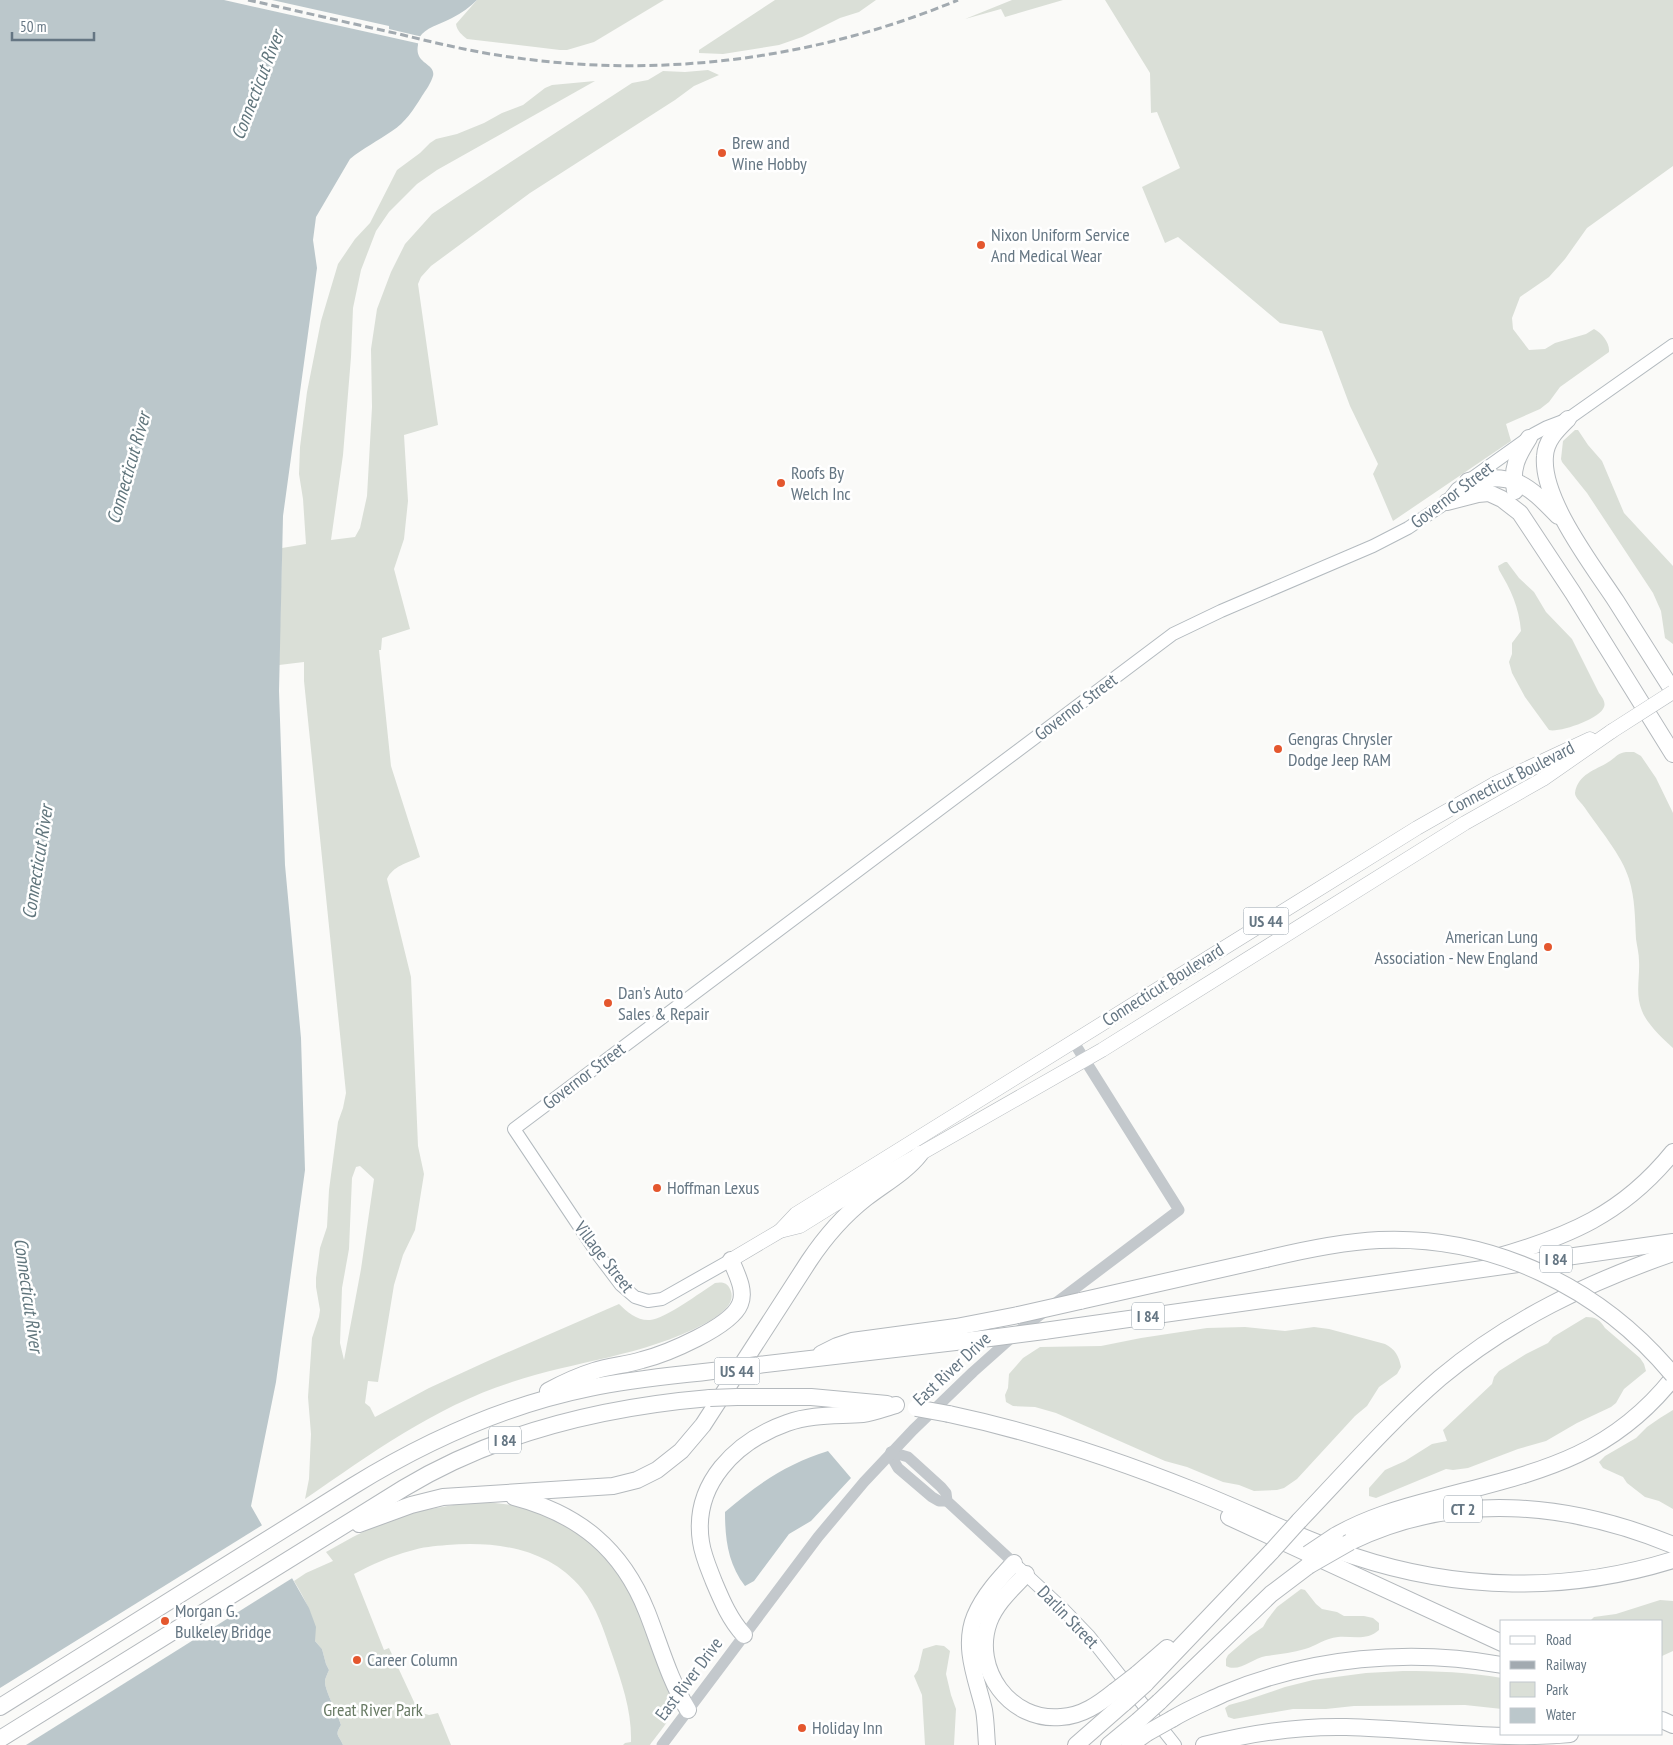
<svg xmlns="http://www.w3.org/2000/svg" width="1673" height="1745" font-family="'PT Sans Narrow',sans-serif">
<rect width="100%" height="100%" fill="#fafaf8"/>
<g fill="#dadfd7" fill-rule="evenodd">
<path d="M 477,0 L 664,0 L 594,42 L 567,50 L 560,50 L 467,39 C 462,35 457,31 456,24 Z"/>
<path d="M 775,0 L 876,0 L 859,12 L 840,18 L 802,37 L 779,45 L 723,54 L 699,53 L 699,50 L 702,48 Z"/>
<path d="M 1012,0 L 1063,0 L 1005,17 L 1001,9 L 965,19 Z"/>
<path d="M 1105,0 L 1673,0 L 1673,166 L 1587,228 L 1565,259 L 1549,277 L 1520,297 L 1512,318 L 1513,329 L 1529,350 L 1545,349 L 1555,343 L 1586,334 L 1594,329 C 1602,333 1610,343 1609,352 L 1560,387 L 1549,402 L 1540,409 L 1506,424 L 1511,441 L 1393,521 L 1373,474 L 1378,464 L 1350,406 L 1322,331 L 1280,323 L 1178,237 L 1165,243 L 1142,187 L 1180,168 L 1157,112 L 1151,113 L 1150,73 Z"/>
<path d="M 708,70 L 719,75 L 694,86 L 675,100 L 530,193 L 431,266 L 421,277 L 418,284 L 438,425 L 404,435 L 408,501 L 404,539 L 394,569 L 410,629 L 382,638 L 381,650 L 379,650 L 391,766 L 420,857 C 407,863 393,866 387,879 L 411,977 L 418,1146 L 424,1174 L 415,1230 L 403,1255 L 394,1285 L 378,1382 L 368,1381 L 365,1403 L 370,1407 L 375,1417 L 429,1388 L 490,1360 L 619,1304 C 627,1312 638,1321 650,1320 C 665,1319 701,1292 715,1283 C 721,1282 727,1282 730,1289 C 738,1305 715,1318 704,1324 C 644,1356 575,1361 512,1382 C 436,1406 370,1454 305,1499 L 309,1479 L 311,1434 L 308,1397 L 312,1338 L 319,1317 L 320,1310 L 316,1287 L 316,1278 L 320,1248 L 327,1227 L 329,1190 L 338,1122 L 343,1108 L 346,1093 L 304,681 L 304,662 L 279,665 L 282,548 L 306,544 L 303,499 L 299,474 L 300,447 L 307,392 L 321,321 L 338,264 L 355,239 L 370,223 L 397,170 L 420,153 L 430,143 L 436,139 L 457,134 L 484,123 L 502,113 L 523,105 L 545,88 L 552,85 L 595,81 L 437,170 L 417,184 L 389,212 L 376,231 L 361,270 L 353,308 L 351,357 L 343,455 L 331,540 L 355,537 L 360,528 L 367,496 L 372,407 L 371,349 L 377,309 L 391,272 L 405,244 L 432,214 L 454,199 L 632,83 L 648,80 L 663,71 L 685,72 ZM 360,1166 L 374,1179 L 361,1269 L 344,1360 L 340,1343 L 342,1288 L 349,1249 L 352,1178 L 356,1167 Z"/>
<path d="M 1575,430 L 1578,430 L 1588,445 L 1602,461 L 1624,513 L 1673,566 L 1673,644 L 1665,638 L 1661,611 L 1653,593 L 1587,493 L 1562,462 L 1561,459 L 1563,441 Z"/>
<path d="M 1505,562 L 1507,562 L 1519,578 L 1534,592 L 1546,612 L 1572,639 L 1599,693 C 1602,697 1606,702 1604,707 C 1600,719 1559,733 1549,730 L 1525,697 L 1512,673 L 1509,662 L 1512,654 L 1512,643 L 1521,631 C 1519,607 1511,590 1499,570 L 1498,566 Z"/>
<path d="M 1626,752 L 1634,752 L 1641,756 L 1656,778 L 1673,813 L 1673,1048 C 1663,1039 1647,1024 1642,1011 C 1635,994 1640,978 1639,961 C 1639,954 1637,946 1636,939 C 1635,918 1635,898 1629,879 C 1622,855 1599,829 1585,808 C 1582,803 1575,798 1575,793 C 1578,773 1597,770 1610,761 C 1617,756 1618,753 1626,752 Z"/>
<path d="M 1586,1317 C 1596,1317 1600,1320 1605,1328 L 1640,1358 L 1644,1364 L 1646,1371 L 1624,1389 L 1616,1403 L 1611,1407 L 1577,1423 L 1546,1441 L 1518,1449 L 1468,1468 L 1453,1470 L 1446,1469 L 1376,1498 L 1369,1496 L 1369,1488 L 1385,1470 L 1405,1461 L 1432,1444 L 1447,1441 L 1443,1430 L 1492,1384 L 1494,1377 L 1499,1371 L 1526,1354 L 1548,1343 L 1553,1337 Z"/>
<path d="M 1245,1327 L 1285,1331 L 1314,1327 L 1329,1329 L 1385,1344 C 1395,1349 1399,1356 1401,1367 L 1397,1374 L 1379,1387 L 1367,1406 L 1355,1416 L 1297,1479 L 1284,1488 L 1277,1490 L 1254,1491 L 1239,1485 L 1223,1482 L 1187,1467 L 1165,1461 L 1056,1413 L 1035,1407 L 1013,1406 L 1006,1402 L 1005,1395 L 1008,1388 L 1009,1374 L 1023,1358 L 1040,1347 L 1101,1346 L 1141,1338 L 1207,1328 Z"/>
<path d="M 1673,1410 L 1673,1509 L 1659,1501 L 1645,1497 L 1627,1483 L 1623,1477 L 1603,1468 L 1599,1462 L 1605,1456 L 1636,1438 L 1647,1427 L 1660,1418 Z"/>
<path d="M 465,1503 L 495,1503 L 520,1506 L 553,1517 L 579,1531 L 609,1558 L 641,1611 L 673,1702 C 674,1718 659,1732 650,1745 L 623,1745 L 625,1743 L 631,1742 C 632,1712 622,1683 612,1654 C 604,1631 597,1608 582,1589 C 549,1548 496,1541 447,1545 C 435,1546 422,1547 410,1551 C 391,1556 371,1565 354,1574 L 384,1650 L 389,1648 L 415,1704 L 422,1713 L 429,1715 L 438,1713 L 451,1745 L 343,1745 C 339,1735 334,1736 341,1725 C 338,1714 325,1691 325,1682 C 325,1678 328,1673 329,1670 L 326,1664 L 322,1649 L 315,1641 C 315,1617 306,1601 294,1581 L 306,1573 L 333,1561 L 326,1552 C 349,1539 372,1526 396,1518 C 419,1510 442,1507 465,1503 Z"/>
<path d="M 1301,1589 L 1305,1590 L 1316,1604 L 1322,1609 L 1337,1612 L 1344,1616 L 1364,1616 L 1373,1618 L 1379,1623 L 1379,1630 C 1367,1641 1353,1636 1338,1637 C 1325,1638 1316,1646 1305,1649 C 1292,1653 1279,1654 1266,1656 C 1253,1658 1239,1673 1226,1666 L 1226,1659 L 1228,1655 L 1250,1636 L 1263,1627 L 1267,1620 L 1277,1607 Z"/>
<path d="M 1660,1600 L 1673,1601 L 1673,1651 L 1662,1656 L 1662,1621 L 1590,1621 L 1594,1617 L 1616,1614 Z"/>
<path d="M 936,1645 L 944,1646 L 950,1651 L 946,1674 L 951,1695 L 956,1709 L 954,1745 L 925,1745 L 922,1695 L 914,1676 L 918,1670 L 923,1649 Z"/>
<path d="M 1403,1671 C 1436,1671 1469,1672 1502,1678 L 1502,1709 L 1465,1705 L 1354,1706 L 1326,1709 L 1293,1709 L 1234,1719 L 1228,1717 L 1225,1708 L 1229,1705 L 1247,1700 L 1285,1687 L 1313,1680 L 1366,1673 Z"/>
</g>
<g fill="#bbc7cb">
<path d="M 0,0 L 477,0 C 470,7 462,13 452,18 C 443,23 430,26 422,34 C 419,37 418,41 418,45 C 414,64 436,63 433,76 C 431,83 426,90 422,96 C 414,109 405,123 392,131 C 378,141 363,148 350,159 L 316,217 L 313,240 L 317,268 L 283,516 L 279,691 L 285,865 L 301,1038 L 305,1170 L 276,1382 L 251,1506 L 309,1608 L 316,1627 L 315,1641 L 322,1649 L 326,1664 L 329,1670 C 328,1673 325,1678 325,1682 C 325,1691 338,1714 341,1725 C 334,1736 339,1735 343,1745 L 0,1745 Z"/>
<path d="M 828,1451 L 851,1478 L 811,1521 L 789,1534 L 754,1581 L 745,1586 C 728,1564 725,1539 725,1512 C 756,1485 788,1463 828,1451 Z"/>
</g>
<g fill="#fafaf8">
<path d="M 224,0 L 272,0 L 389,26 L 389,29 L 423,37 L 421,44 Z"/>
<path d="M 264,1524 L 294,1577 L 26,1745 L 0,1745 L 0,1688 Z"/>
</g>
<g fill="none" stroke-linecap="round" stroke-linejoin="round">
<defs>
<g id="secondary">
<path d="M 731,1260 L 662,1299 L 648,1301 L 635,1297 L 621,1285 L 599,1256 L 514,1129 L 1173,634 L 1221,611 L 1373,546 L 1408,528 L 1447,502 L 1457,489 L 1534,434 L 1547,427 L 1568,419 L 1673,345"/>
<path d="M 1019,1568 L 1063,1609 L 1089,1636 L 1175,1745"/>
</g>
<g id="primary">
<path d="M 780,1231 L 796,1214 L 1417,828 L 1496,783 L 1590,739"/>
<path d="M 731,1260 L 780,1231 L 800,1226 L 869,1183 L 1102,1050 L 1465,823 L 1543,779 L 1612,731"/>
</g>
<g id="motorway">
<path d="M 1568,419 C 1557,430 1546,440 1545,456 C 1541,499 1593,566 1616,601 C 1635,631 1654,661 1673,691"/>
<path d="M 1468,481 C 1514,472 1527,484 1558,516"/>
<path d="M 1515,491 C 1511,468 1517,457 1529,438"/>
<path d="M 1447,502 L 1478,494 L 1489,493 L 1502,499 L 1520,513 L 1573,593 L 1673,754"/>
<path d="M 1493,1258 C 1568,1237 1623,1214 1673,1152"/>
<path d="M 1080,1301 L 1266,1259"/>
<path d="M 1044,1331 L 1673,1242"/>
<path d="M 821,1354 L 837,1346 L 852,1341 L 956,1327 L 1018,1315"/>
<path d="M 758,1365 L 990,1338"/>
<path d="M 548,1391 C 563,1383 578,1376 594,1371 C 609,1366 626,1365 642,1360 C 666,1354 731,1327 740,1304 C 746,1290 736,1273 731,1260"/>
<path d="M 737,1397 L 811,1397 L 887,1404"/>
<path d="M 949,1414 C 1034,1432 1115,1459 1195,1491 C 1248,1512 1299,1538 1353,1556 C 1458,1591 1567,1593 1673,1560"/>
<path d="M 514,1497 C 579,1514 622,1549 647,1612 C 660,1645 669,1679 688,1710"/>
<path d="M 1229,1517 L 1502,1643"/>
<path d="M 1299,1521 C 1345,1473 1390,1421 1440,1378 C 1509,1320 1589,1282 1673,1253"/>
<path d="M 359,1524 L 411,1505 L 443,1497 L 613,1486 L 637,1480 L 657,1470 L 681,1451 L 703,1425 L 809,1261 C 825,1237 843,1216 866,1198 C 884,1184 906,1172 920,1154"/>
<path d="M 1335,1536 C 1366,1518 1400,1508 1435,1499 C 1531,1473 1607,1461 1673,1378"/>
<path d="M 1350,1542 C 1455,1491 1568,1502 1673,1545"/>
<path d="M 1026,1574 C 1012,1589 996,1603 989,1622 C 972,1669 1010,1722 1061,1717 C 1082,1716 1099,1704 1115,1691"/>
<path d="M 744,1635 C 730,1620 722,1601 714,1582 C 709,1569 703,1556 701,1542 C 692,1484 736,1441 787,1423 C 812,1414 837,1416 863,1414 C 873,1413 885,1408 896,1405"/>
<path d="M 1137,1674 L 1167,1648"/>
<path d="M 1145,1684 L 1272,1551"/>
<path d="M 1159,1702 L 1271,1594 L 1308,1566"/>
<path d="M 0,1707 L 353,1486 C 426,1441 506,1405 590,1388 C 636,1378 683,1375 730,1369"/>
<path d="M 1172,1719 C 1188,1709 1206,1702 1223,1694 C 1311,1657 1409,1648 1502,1665"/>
<path d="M 1662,1720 L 1673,1725"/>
<path d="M 0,1739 L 404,1488 C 497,1432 603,1407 710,1398"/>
<path d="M 987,1745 C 986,1733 986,1722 984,1710 C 977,1680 962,1647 975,1616 C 984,1595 999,1579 1014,1563"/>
<path d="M 1076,1745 L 1124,1703"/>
<path d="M 1109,1745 L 1138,1721"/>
<path d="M 1130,1745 L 1147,1733"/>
<path d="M 1204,1745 C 1251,1733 1298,1726 1346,1727 C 1421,1729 1495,1741 1570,1734"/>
</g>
</defs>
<use href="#secondary" stroke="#b3babf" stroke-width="14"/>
<use href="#primary" stroke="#b5babe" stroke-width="15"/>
<use href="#motorway" stroke="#b4b9bd" stroke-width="18"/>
<g stroke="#c3c8cc" stroke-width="11">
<path d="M 891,1452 L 908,1457 L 941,1487 L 946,1493 L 947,1501 L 1014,1563"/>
<path d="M 891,1452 L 894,1461 L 898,1468 L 932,1497 L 939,1501 L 947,1501"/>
<path d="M 662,1745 L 818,1537 L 864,1482 L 913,1430 L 973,1372 L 1020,1330 L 1179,1210 L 1073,1041"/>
</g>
<use href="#secondary" stroke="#fff" stroke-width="12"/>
<use href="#primary" stroke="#fff" stroke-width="14"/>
<use href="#motorway" stroke="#fff" stroke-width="16"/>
<path stroke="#a2aab0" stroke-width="3" stroke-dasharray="8 4" stroke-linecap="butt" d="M 248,0 C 298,11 349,23 399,34 C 436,43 473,52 510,57 C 662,79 816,59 958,0"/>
<defs>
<path id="primary-bridge" d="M 1612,731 L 1673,692"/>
<g id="motorway-bridge">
<path d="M 1266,1259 C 1303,1250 1340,1242 1379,1240 C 1493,1235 1601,1288 1673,1375"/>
<path d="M 1018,1315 L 1080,1301"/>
<path d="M 990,1338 L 1044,1331"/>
<path d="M 730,1369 L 758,1365"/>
<path d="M 710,1398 L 737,1397"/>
<path d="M 916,1408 L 949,1414"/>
<path d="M 1272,1551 L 1299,1521"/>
<path d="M 1308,1554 L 1335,1536"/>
<path d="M 1308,1566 L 1350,1542"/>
<path d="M 1115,1691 L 1137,1674"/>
<path d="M 1124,1703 L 1145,1684"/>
<path d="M 1138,1721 L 1159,1702"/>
<path d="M 1147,1733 L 1172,1719"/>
</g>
</defs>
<use href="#primary-bridge" stroke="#b5babe" stroke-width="15" stroke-linecap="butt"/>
<use href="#motorway-bridge" stroke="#b4b9bd" stroke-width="18" stroke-linecap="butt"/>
<use href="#primary-bridge" stroke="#fff" stroke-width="14"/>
<use href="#motorway-bridge" stroke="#fff" stroke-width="16"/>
</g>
<g fill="#e4572e" stroke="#fff" stroke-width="2">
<circle cx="722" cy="153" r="5"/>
<circle cx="981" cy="245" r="5"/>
<circle cx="781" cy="483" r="5"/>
<circle cx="1278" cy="749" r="5"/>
<circle cx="1548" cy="947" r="5"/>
<circle cx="608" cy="1003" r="5"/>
<circle cx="657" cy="1188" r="5"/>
<circle cx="165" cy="1621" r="5"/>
<circle cx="357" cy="1660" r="5"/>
<circle cx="802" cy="1728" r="5"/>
</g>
<g text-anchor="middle" stroke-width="5" stroke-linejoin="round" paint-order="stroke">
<g fill="#fff" stroke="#939fa8" stroke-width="1">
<rect x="1243.5" y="907.5" width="45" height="27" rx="4"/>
<rect x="1540" y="1245.5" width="32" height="27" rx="4"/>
<rect x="1132" y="1302.5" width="32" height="27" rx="4"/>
<rect x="714.5" y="1357.5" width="45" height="27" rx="4"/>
<rect x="489" y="1426.5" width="32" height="27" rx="4"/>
<rect x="1444" y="1495.5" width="38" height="27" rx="4"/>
</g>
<g font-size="16" font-weight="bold" fill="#657683">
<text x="1266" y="927">US 44</text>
<text x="1556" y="1265">I 84</text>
<text x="1148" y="1322">I 84</text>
<text x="737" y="1377">US 44</text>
<text x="505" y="1446">I 84</text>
<text x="1463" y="1515">CT 2</text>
</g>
<g font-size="18" fill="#657683" stroke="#fff" text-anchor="start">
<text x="732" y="149">Brew and<tspan x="732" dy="21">Wine Hobby</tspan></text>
<text x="991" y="241">Nixon Uniform Service<tspan x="991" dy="21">And Medical Wear</tspan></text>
<text x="791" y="479">Roofs By<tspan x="791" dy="21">Welch Inc</tspan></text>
<text x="1288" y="745">Gengras Chrysler<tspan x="1288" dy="21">Dodge Jeep RAM</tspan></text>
<text x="1538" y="943" text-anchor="end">American Lung<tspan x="1538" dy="21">Association - New England</tspan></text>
<text x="618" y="999">Dan's Auto<tspan x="618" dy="21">Sales &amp; Repair</tspan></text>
<text x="667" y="1194">Hoffman Lexus</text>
<text x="175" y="1617">Morgan G.<tspan x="175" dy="21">Bulkeley Bridge</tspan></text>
<text x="367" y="1666">Career Column</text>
<text x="812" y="1734">Holiday Inn</text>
</g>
<g font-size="18" fill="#657683" stroke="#fff">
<text transform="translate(1452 495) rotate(-37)" y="6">Governor Street</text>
<text transform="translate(1076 707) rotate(-37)" y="6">Governor Street</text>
<text transform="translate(1511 778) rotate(-27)" y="6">Connecticut Boulevard</text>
<text transform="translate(1163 985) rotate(-32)" y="6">Connecticut Boulevard</text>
<text transform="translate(584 1076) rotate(-37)" y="6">Governor Street</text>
<text transform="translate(604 1257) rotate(52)" y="6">Village Street</text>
<text transform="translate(952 1369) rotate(-43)" y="6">East River Drive</text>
<text transform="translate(1068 1617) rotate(46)" y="6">Darlin Street</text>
<text transform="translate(689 1679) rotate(-53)" y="6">East River Drive</text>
</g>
<g font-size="18" fill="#687a64" stroke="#fff">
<text x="373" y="1716">Great River Park</text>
</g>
<g font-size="19" font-style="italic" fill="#60757c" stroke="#fff">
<text transform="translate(257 85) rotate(-69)" y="7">Connecticut River</text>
<text transform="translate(128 468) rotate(-74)" y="7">Connecticut River</text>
<text transform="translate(37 862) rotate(-81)" y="7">Connecticut River</text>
<text transform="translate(29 1295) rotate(82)" y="7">Connecticut River</text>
</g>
</g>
<rect x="1500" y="1620" width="162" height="115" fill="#ffffff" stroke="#c1c8cd"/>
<rect x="1510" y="1636" width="25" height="8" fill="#ffffff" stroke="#c1c8cd"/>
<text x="1546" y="1645" font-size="15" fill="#657683">Road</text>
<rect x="1510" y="1661" width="25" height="8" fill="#a2aab0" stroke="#c1c8cd"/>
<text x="1546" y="1670" font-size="15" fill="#657683">Railway</text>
<rect x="1510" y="1682" width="25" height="15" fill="#dadfd7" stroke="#c1c8cd"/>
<text x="1546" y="1695" font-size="15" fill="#657683">Park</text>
<rect x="1510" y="1708" width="25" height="15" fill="#bbc7cb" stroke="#c1c8cd"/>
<text x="1546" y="1720" font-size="15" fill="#657683">Water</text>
<path d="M12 32v8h82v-8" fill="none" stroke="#657683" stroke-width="2.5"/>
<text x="20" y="32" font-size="15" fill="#657683" stroke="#ffffff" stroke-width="4" paint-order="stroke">50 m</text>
</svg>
